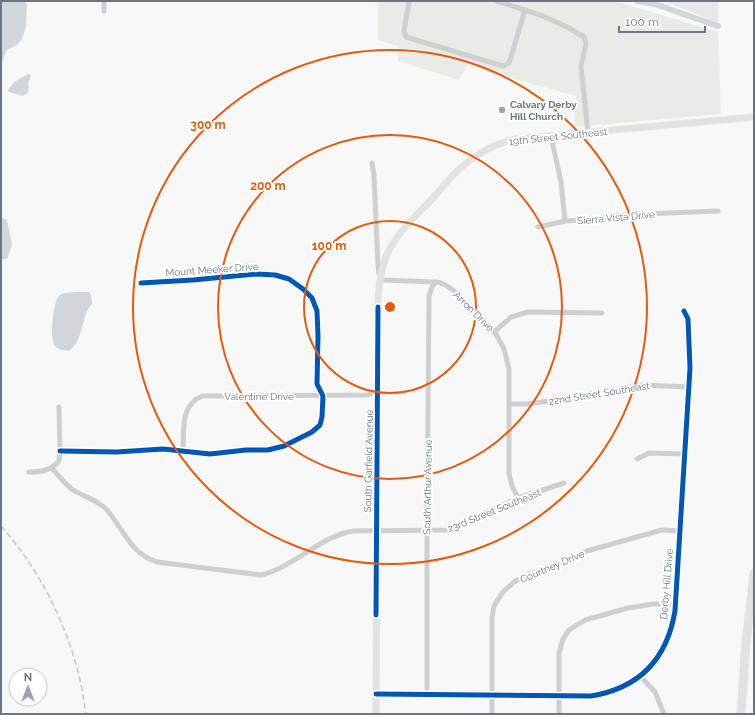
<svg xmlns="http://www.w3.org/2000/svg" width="755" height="715" font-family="Raleway,sans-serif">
<rect width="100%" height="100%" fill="#f8f8f8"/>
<path fill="#e7e8e9" d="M 665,1 L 718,1 L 718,23 Z"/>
<path fill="#e8ebe6" d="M 378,1 L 615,1 L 718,32 L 721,114 L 574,127 L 576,96 L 467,65 L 459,80 L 398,61 L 398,46 L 378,40 Z"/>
<g fill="#d1d6da">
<path d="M 1,1 L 25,1 L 27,5 L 26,27 L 22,39 L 17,45 L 7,50 L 1,64 Z"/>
<path d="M 28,74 L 31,75 L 28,84 L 29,86 L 28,93 L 22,96 L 7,91 L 14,82 Z"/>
<path d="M 1,217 L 7,220 L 12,245 L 7,259 L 1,259 Z"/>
<path d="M 75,292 L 89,292 L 91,295 L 92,303 C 91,305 89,308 87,311 C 82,323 81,343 69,351 C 64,350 58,350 55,346 C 49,339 53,300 60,295 C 64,292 70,293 75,292 Z"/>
</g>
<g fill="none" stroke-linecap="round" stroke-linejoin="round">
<path stroke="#d1d6da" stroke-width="6" d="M 637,1 L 655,4 L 718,26"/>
<g stroke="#cecfd1" stroke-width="5">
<path d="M 409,1 L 404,31 L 406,37 L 503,66 L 509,63 L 510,60 L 525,10"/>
<path d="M 497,1 L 543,16 L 569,28 L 584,37 L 586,44 L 581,66 L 588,132"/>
<path d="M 104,11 L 104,1"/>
<path d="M 551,136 L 561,182 L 565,221"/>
<path d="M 372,163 L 374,175 L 378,266 L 380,280 L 436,282 C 451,282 479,316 491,328 L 496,334 L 504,349 L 509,369 L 509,473 L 512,486 L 518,498"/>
<path d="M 538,227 L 565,221 L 598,219 L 618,215 L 718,211"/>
<path d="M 494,332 L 511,317 L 528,312 L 602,313"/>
<path d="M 509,404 L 527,404 L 549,401 L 642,385 L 689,387"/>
<path d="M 60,451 L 117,452 L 163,449 L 210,454 L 246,450 L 268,450 L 284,446 L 312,432 L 320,425 L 322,417 L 323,396 L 317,384 L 318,336 L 317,311 L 312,298 L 303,289 L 289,279 L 275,275 L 257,274 L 193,280 L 141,283"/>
<path d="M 183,451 C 184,431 180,405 202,396 L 368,395 L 377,390"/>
<path d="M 637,459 L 649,453 L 684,454"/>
<path d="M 52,468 C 58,475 65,484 73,490 C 84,497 98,500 107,510 C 124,530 130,553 157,562 L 261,575 C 295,567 318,537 353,531 L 446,530 L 518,498 L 564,483"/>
<path d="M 29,472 C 41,472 50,471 59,461 L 60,451 L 59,407"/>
<path d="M 640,676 L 655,692 L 664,714"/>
<path d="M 376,694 L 591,696 C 640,688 667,659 675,611 L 690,368 L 688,319 L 684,311"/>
<path d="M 427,695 L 427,531 L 429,296 L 432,287 L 436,282"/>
<path d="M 492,714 L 492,617 L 494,606 L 502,593 L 514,582 L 527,575 L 587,551 L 662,530 L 680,531"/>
<path d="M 559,714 L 559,653 L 563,639 L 569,630 L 585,620 L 628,608 L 653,604 L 675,604"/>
</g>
<path stroke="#e1e2e3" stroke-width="7" d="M 376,714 L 378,299 C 379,285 381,270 386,257 C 394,235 417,215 433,198 C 444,185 455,171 469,161 C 483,150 498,143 515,139 L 754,117"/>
<path stroke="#e1e2e3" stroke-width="9" d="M 741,714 L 746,643 L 754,573"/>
<path stroke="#c5c6c7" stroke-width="1.5" stroke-dasharray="6 3" stroke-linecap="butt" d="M 1,526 C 40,570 68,626 81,684 C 83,694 84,704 86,714"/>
<defs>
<g id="cycleway">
<path d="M 60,451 L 117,452 L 163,449 L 210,454 L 246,450 L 268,450 L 284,446 L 312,432 L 320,425 L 322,417 L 323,396 L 317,384 L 318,336 L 317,311 L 312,298 L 303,289 L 289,279 L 275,275 L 257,274 L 193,280 L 141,283"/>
<path d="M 376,615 L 378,307"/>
<path d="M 376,694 L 591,696 C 640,688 667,659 675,611 L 690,368 L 688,319 L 684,311"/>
</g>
</defs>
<use href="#cycleway" stroke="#fff" stroke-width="8"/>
<use href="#cycleway" stroke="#0057b8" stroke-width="5"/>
</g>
<g fill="none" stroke="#e8590c" stroke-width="2">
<circle cx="390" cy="307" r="86"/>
<circle cx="390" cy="307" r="172"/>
<circle cx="390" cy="307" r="257"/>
</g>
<circle fill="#9ca4ae" stroke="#fff" stroke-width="1.5" cx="502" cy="110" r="4"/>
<g text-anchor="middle" stroke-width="4" stroke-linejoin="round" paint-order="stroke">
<g font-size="10" font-weight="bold" fill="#6a7686" stroke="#fff" text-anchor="start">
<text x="510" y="108">Calvary Derby<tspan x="510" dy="12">Hill Church</tspan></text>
</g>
<g font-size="10" fill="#6a7686" stroke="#fff">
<text transform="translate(558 136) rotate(-6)" y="4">19th Street Southeast</text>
<text transform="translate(616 217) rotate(-5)" y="4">Sierra Vista Drive</text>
<text transform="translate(212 269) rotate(-4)" y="4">Mount Meeker Drive</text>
<text transform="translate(474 311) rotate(45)" y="4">Arron Drive</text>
<text transform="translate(599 393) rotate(-9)" y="4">22nd Street Southeast</text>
<text x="259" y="400">Valentine Drive</text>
<text transform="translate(368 461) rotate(-89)" y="4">South Garfield Avenue</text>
<text transform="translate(427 487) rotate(-89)" y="4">South Arthur Avenue</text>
<text transform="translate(494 510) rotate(-22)" y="4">23rd Street Southeast</text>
<text transform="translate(552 566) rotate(-23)" y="4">Courtney Drive</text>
<text transform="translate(666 584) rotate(-85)" y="4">Derby Hill Drive</text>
</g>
</g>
<circle cx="390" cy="307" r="6" fill="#e8590c" stroke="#fff" stroke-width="2"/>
<g font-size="12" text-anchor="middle" font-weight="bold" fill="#e8590c" stroke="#fff" stroke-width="4" stroke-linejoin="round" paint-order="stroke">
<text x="208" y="129">300 m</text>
<text x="268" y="190">200 m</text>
<text x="329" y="250">100 m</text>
</g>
<rect width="755" height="715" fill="none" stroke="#6a7686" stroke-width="4"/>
<g transform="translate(28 687)"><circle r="19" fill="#ffffff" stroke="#c3c8cf"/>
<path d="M0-3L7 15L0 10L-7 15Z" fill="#9ca4ae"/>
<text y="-6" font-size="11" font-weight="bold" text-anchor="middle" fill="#6a7686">N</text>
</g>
<path d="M619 26v6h86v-6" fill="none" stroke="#6a7686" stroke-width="2"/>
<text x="625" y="26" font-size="12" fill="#6a7686" stroke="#ffffff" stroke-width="3" paint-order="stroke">100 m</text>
</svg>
